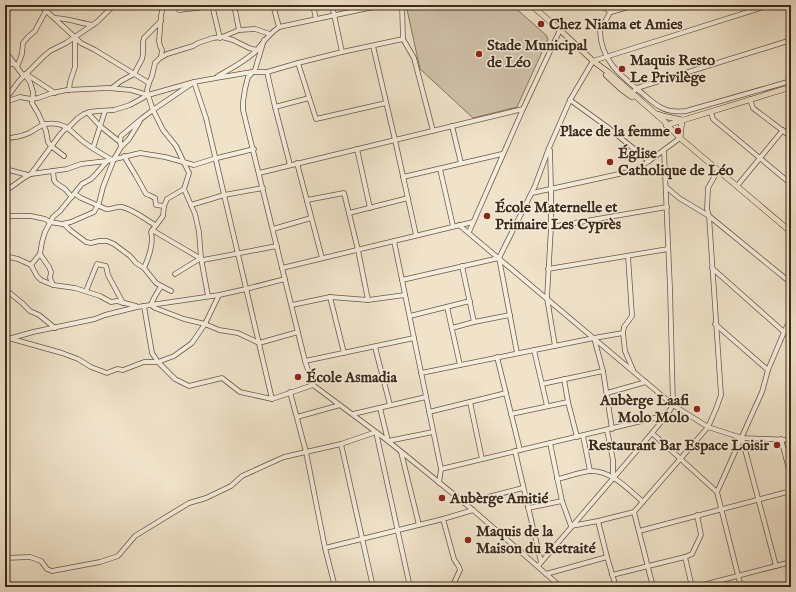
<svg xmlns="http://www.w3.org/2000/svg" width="796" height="592" font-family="'IM FELL English',serif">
<rect width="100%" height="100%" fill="#f0e3ca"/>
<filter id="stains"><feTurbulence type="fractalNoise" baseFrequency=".005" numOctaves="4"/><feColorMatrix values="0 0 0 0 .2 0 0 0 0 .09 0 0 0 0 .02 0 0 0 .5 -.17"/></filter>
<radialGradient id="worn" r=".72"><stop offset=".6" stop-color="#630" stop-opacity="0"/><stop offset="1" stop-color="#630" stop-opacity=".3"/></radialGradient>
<path fill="#d1c3ac" stroke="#867663" d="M 406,5 L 512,5 L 546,35 L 548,39 L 517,107 L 473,118 L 420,69 Z"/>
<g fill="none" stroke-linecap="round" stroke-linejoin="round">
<defs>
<g id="minor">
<path d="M 40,5 L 81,43 L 95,50 L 149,83 L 147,90 L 148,95 L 153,110 L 163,130 L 176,146 L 189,173 L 184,189 L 195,214 L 199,232 L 201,258 L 208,296"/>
<path d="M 212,5 L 220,38"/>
<path d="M 234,5 L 239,30"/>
<path d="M 273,5 L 279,27"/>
<path d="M 313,5 L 316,19"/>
<path d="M 332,5 L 342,52"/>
<path d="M 402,5 L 403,39 L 414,58 L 433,131"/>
<path d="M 601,5 L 611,12 L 635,5"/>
<path d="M 614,5 L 600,31 C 601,61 621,76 642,93 C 648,98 655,105 662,108 C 670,112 678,112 686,111 L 791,81"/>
<path d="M 787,5 L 791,9"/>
<path d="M 179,10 L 197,8 L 210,5"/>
<path d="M 54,18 C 68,18 79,23 93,25"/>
<path d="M 222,37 L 239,30 L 255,29 L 270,34"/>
<path d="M 264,40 L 255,70 L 248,77 L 245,89 L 243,102 L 243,110 L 305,361 L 313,385 L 388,441 L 473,510 L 561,587"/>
<path d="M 373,46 L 395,140 L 416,235"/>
<path d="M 5,52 L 8,55 L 22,74 L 25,75 L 30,82 L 33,92 L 32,103 L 38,113 L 46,131 L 48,142 L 51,146 L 64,156"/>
<path d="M 161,57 L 162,50 L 160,46 L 159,41 L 161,16 L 163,5"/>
<path d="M 298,63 L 316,119 L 386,103"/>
<path d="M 5,65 L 15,64"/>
<path d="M 17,67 L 22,54 L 23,43 L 28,37 L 35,31 L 49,5"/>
<path d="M 267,72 L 275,107 L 290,165"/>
<path d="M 26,74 L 55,93"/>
<path d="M 218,76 C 232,68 246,61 257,50 C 265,40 268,35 279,27 L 383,5"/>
<path d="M 149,83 L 152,76 L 155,63 L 160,58 L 167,54 L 193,46 L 198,43 L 213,38 L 222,37 L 233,40 L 249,48 L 257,50"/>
<path d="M 112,88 L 121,81 L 134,74 L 142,59 L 143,54 L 143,42 L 144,38 L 161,21"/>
<path d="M 69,90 L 70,82 L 75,67 L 75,38"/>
<path d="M 630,95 L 637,88 L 791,40"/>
<path d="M 750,99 L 753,108 L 791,137"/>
<path d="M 5,100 L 19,81 L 44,56 L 50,51 L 66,43 L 97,22 L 109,10 L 115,5"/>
<path d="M 570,100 L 606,126 L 649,161"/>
<path d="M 5,102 L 20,97 L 31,99 L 38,98 L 52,93 L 67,90 L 108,88 L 131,90 L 148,95 L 194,82 L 216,78 L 252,72 L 267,72 L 298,63 L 342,52 L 403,39"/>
<path d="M 275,107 L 309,98"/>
<path d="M 711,112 L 713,119 L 791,184"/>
<path d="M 88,113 L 100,126 L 120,142"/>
<path d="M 452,126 L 461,163"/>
<path d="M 5,138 C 14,138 20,137 29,133 C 35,130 39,126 45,124 C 68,120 73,136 88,145 C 95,150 104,155 112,160"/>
<path d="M 121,147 L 120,142 L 121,136 L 141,119 L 153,110 L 194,82 L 206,118 L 272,399"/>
<path d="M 93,148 L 105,111"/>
<path d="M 357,149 L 370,208"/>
<path d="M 550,150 L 551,189 L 551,227 L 547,298 L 555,346"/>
<path d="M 124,156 L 136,176 L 146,194 L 149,195 L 155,198 L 156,205 L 164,206"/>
<path d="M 297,163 L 322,258"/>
<path d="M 5,169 L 28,175"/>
<path d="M 440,169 L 453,226"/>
<path d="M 53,171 L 54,180 L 56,183 L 65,189 L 72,197"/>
<path d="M 259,173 L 523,109"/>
<path d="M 31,174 L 59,136 L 64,130 L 69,127 L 78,118 L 84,114 L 89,112 L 98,111 L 114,110 L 130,105 L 148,95"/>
<path d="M 403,177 L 502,154"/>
<path d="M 737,186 L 783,130"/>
<path d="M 666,187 L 679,198 L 709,216 L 791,283"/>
<path d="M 5,191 C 14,186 22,178 31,174 L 67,169 L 81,164 L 107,161 L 140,153 L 165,157 L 194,165 L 213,159 L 254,149"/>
<path d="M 532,193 L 633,171 L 649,161 L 680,138"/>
<path d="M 75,194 L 81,198 L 106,209 C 111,210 116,206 122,207 C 134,210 145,219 155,225"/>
<path d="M 307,200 L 344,193 L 358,250 L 368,300"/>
<path d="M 191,205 L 224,195 L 263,188"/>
<path d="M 349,213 L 408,198"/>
<path d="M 5,216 L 31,216 L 45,219 L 50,222 L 62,224 L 71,222 L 94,212 L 99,203 L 103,187 L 114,159 L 121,147 L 129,139 L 140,121"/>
<path d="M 64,224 L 70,230 L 86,242 L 91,243 L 99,241 L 107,241 L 114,244 L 130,256 L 136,263 L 144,268 L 156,283 L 171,291"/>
<path d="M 459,225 L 673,405 L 708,427 L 742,438 L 791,440"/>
<path d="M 551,227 L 667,207"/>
<path d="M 273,229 L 311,218"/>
<path d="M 152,230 L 181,247 L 203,260 L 277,246"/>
<path d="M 469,232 L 523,109 L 560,30"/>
<path d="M 394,241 L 441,469 L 439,483"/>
<path d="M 40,254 L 49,267 L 51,272 L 50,278 L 53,285"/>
<path d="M 5,256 L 18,259 L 31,265 L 37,276 L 41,280 L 53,285 L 75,288 L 100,296 L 111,302 L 117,301 L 136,306"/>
<path d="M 628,256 L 632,316 L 624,327 L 623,333 L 625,351 L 633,370"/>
<path d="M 31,265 L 40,254 L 42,242 L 45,232 L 53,217 L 60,211 L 82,184 L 91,179 L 96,174 L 107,161"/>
<path d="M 462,266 L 474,322"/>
<path d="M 144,268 C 149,257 154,244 151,232 L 163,216 L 164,206 L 167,199 L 184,189"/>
<path d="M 282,268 L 473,222"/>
<path d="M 712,268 L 784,332"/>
<path d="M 548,269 L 668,249"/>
<path d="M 175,274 L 201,258"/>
<path d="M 402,280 L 499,258"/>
<path d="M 161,286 C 158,292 153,298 151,305 L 155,308 L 184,319 L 205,324 L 219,330 L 238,333 L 259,343 L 298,332"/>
<path d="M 5,289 L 22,303 L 30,311 L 39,315 L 55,328"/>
<path d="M 86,291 L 97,264 L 106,266 L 108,275 L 123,303"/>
<path d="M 330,297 L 344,353"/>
<path d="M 292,305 L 330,297 L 368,300 L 405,295"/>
<path d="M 144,306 L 152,353 L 158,362 L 175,379 L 189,386 L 222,378 L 240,392 L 272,399 L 313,385"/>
<path d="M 447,307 L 460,365"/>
<path d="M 410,316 L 470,301"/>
<path d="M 715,324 L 768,370"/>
<path d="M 452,328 L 474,322 L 510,315"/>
<path d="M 5,337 L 62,353 L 78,359 L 91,367 L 107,373 L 117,369 L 123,370 L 144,362 L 158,362 L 174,356 L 192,343 L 205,324 L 219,295"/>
<path d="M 594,338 L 603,371 L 612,429"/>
<path d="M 5,340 L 33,332 L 95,319 L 105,315 L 137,307 L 219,295 L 246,289 L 285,279"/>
<path d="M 375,347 L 390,405"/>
<path d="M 534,350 L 547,406"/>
<path d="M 517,353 L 499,258 L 535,186 L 549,148 L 570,100 L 593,61 L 770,5"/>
<path d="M 497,357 L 520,450"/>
<path d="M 305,361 L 414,338"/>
<path d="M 421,373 L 594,338 L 623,333"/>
<path d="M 564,379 L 568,402 L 577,437"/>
<path d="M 542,384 L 603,371"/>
<path d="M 290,392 L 306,452 L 325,548 L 335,587"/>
<path d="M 607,393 L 646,382"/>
<path d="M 470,402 L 482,459"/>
<path d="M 380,408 L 388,441 L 433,432"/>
<path d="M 429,412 L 506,393"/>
<path d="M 353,414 L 426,397"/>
<path d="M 511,414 L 568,402"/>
<path d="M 297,417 L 340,405"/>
<path d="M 607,430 L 613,460 L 613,477"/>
<path d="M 652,433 L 717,492 L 741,587"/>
<path d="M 583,436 L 590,471"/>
<path d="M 742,438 L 776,566"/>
<path d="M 781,439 L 791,477"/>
<path d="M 550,443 L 562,501 L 571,526 L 598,521 L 634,512 L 708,427 L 716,409 L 721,395 L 709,216 L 707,209 L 708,188 L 718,170"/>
<path d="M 341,444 L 373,587"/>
<path d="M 515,451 L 541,562"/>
<path d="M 401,452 L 419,525"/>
<path d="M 441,469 L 667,415"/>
<path d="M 557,479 C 567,477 580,472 590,471 C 611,470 628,489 643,502"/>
<path d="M 717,492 L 762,392 L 768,370 L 784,332 L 791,319"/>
<path d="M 464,503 L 523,488"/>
<path d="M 528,508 L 562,501"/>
<path d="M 634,512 L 653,587"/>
<path d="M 443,519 L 454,559 L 459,567 L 460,570 L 452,587"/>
<path d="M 598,521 L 607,557 L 616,587"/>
<path d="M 639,531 L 791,491"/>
<path d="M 325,548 L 443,519 L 473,510"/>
<path d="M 685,557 L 692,587"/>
<path d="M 5,558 L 30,557 L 41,561 L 47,569 L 52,571 L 100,562 L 118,556 L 135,536 L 189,503 L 206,498 L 231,486 L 242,476 L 284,457 L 341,444 L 376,432 L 410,587"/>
<path d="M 538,566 L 652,433 L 667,415 L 673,405 L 670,288 L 664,150"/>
<path d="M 546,574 L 607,557"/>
<path d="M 612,575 L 685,557 L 692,554 L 701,535 L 697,515"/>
<path d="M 695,587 L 791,562"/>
</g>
<g id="major">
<path d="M 531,5 L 560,30 L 593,61 L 608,72 L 665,122 L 667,125 L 680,138 L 791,232"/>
<path d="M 606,75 L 621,89 L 632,97"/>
<path d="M 658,114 L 663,116 L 682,120 L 680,138"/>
<path d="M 666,125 L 667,125 L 791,87"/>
</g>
</defs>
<use href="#minor" stroke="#695846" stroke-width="5.5"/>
<use href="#major" stroke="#3c291a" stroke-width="6"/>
<use href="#minor" stroke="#f5eddd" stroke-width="4"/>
<use href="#major" stroke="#f0e3ca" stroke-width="5"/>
</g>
<g fill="#8f2418" stroke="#f5eddd" stroke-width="1.5">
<circle cx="541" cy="24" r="4"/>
<circle cx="479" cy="54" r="4"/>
<circle cx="622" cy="69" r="4"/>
<circle cx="678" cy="131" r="4"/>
<circle cx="610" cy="162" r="4"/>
<circle cx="487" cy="216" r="4"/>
<circle cx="298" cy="377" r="4"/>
<circle cx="697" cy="409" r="4"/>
<circle cx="777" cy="445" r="4"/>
<circle cx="442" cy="498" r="4"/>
<circle cx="468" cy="540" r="4"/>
</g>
<g text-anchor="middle" stroke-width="3" stroke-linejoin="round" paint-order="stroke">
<g font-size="15" font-weight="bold" fill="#3c291a" stroke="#f5eddd" text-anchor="start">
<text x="549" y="29">Chez Niama et Amies</text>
<text x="487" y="50">Stade Municipal<tspan x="487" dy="17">de Léo</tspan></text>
<text x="630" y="65">Maquis Resto<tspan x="630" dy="17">Le Privilège</tspan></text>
<text x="670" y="136" text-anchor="end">Place de la femme</text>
<text x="618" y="158">Église<tspan x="618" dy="17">Catholique de Léo</tspan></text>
<text x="495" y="212">École Maternelle et<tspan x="495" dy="17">Primaire Les Cyprès</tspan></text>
<text x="306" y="382">École Asmadia</text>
<text x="689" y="405" text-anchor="end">Aubèrge Laafi<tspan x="689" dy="17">Molo Molo</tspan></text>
<text x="769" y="450" text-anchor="end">Restaurant Bar Espace Loisir</text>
<text x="450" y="503">Aubèrge Amitié</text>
<text x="476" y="536">Maquis de la<tspan x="476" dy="17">Maison du Retraité</tspan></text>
</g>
</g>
<rect width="796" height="592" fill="none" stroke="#f0e3ca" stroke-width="20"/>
<rect x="6" y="6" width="784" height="580" fill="none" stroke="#3c291a" stroke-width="2"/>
<rect x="10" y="10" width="776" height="572" fill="none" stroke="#3c291a"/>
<rect width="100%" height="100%" filter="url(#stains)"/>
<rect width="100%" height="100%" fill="url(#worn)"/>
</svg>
